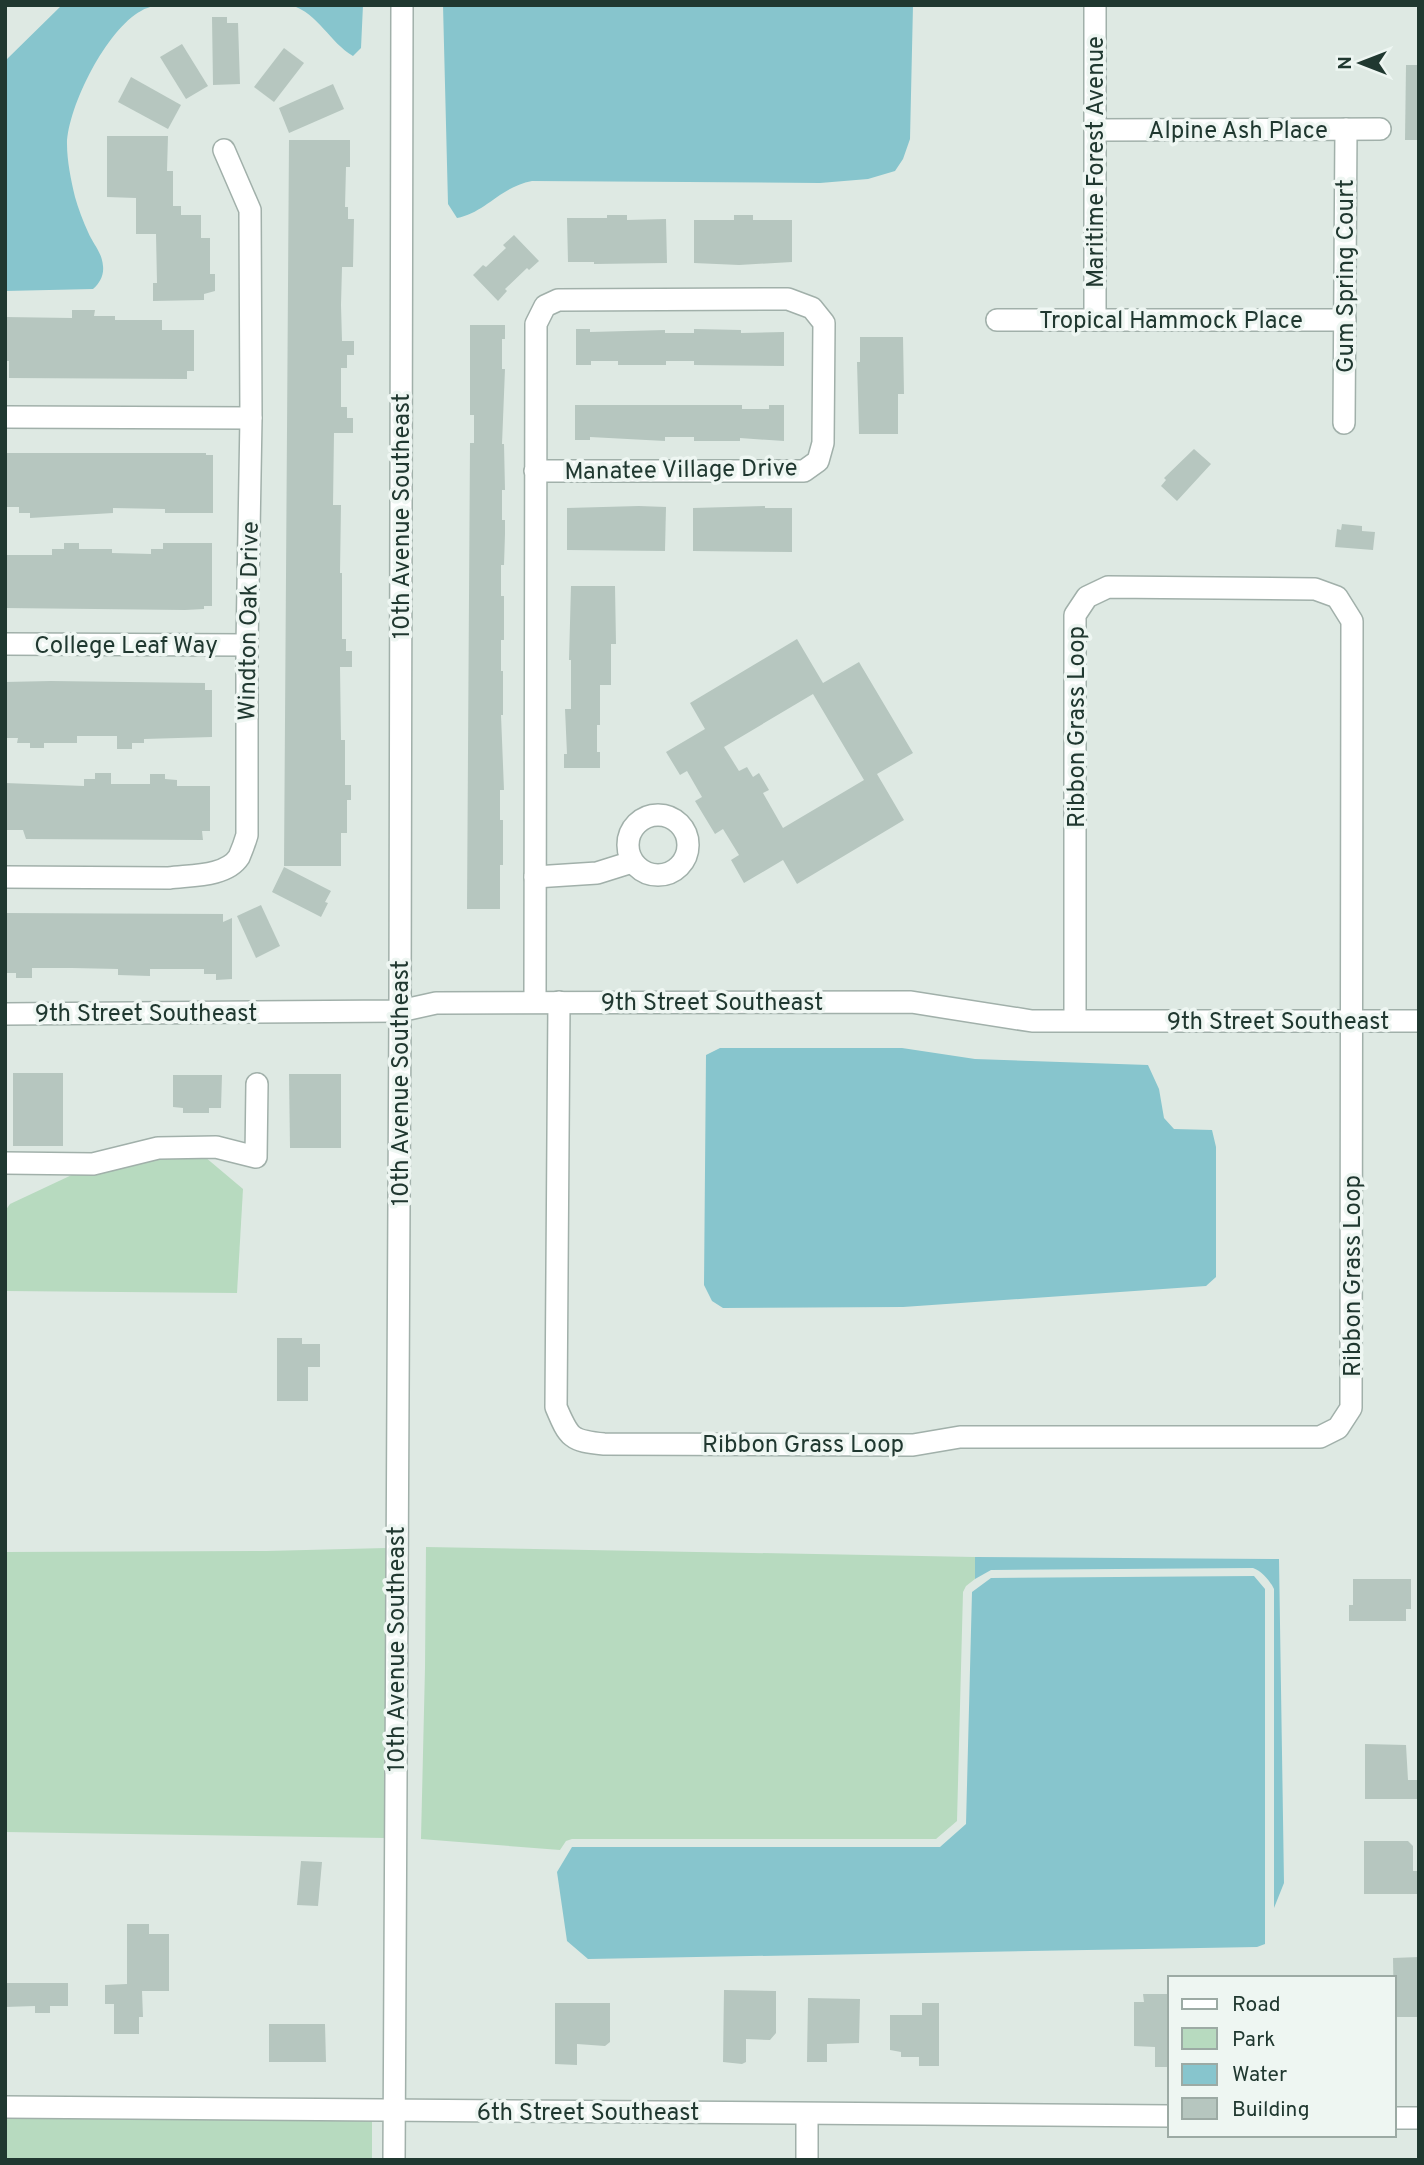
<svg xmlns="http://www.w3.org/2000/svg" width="1424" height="2165" font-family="Overpass,sans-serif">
<rect width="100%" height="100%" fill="#dee9e3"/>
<g fill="#b7dabf">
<path d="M 205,1157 L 243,1189 L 237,1293 L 5,1291 L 5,1211 L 10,1204 L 76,1173 L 160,1158 Z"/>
<path d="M 426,1547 L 975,1557 L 975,1579 L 966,1586 L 963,1592 L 957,1821 L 936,1839 L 572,1839 L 566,1841 L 560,1850 L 421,1839 L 425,1668 Z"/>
<path d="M 386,1548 L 385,1838 L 5,1832 L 5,1552 L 266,1551 Z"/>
<path d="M 372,2118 L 372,2160 L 5,2160 L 5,2119 Z"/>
</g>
<g fill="#87c5cd">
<path d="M 62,5 L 156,5 C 151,7 145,8 141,11 C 107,29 68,106 67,144 C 67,161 71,180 75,197 C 78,208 83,221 88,232 C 93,244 102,252 103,266 C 104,275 100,283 93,289 L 5,291 L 5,61 Z"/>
<path d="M 291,5 L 363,5 L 361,48 L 353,56 C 329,42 319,14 291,5 Z"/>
<path d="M 443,5 L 913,5 L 910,139 L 903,159 L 895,171 L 868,179 L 820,183 L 532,181 C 500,187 485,213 457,218 L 448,204 Z"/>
<path d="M 720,1048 L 902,1048 L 975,1059 L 1148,1065 L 1159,1089 L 1164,1118 L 1174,1129 L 1212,1130 L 1216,1147 L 1216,1277 L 1206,1286 L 903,1307 L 723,1308 L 712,1301 L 704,1285 L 706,1055 Z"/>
<path d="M 975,1557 L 1279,1559 L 1284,1883 L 1274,1908 L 1274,1589 C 1270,1581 1262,1571 1253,1568 L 991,1570 L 975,1579 Z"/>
<path d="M 1254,1576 L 1265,1589 L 1265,1944 L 1257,1947 L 588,1959 L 567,1941 L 557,1872 L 572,1847 L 940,1847 L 966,1824 L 972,1592 L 991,1578 Z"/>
</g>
<g fill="#b6c6bf" fill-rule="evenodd">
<path d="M 212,17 L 227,17 L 227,23 L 238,23 L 240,84 L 213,85 Z"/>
<path d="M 182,44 L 208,86 L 186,99 L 160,57 Z"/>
<path d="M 284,48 L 304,63 L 274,102 L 254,87 Z"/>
<path d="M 1406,65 L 1419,65 L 1419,140 L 1405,140 Z"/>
<path d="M 131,77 L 181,105 L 168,129 L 118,102 Z"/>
<path d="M 333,84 L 344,109 L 289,133 L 279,108 Z"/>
<path d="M 107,136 L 168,136 L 167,171 L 173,171 L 173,206 L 181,206 L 181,215 L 201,215 L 201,238 L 210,238 L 210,274 L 215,274 L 215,291 L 204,294 L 204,300 L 153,301 L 153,283 L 157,283 L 156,234 L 136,234 L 136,198 L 107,197 Z"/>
<path d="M 289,140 L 350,140 L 350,167 L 346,167 L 345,207 L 348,207 L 348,219 L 354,219 L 353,267 L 342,267 L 341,305 L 342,341 L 354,341 L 354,355 L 347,355 L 347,368 L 341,368 L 341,407 L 347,407 L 347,418 L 353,418 L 353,433 L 334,433 L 333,505 L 341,505 L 340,573 L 342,573 L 342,639 L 346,639 L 346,651 L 352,651 L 352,667 L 340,667 L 341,740 L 345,740 L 345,785 L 351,785 L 351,800 L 347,800 L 347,833 L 341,833 L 341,866 L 284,866 Z"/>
<path d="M 607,215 L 627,215 L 627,220 L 666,219 L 667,263 L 594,264 L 594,262 L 568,262 L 567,218 L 607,218 Z"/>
<path d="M 734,215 L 753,215 L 753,220 L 792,220 L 792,262 L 739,265 L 694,263 L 694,220 L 734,220 Z"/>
<path d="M 514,235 L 539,261 L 529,270 L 527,268 L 505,289 L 507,291 L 498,301 L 473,275 L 483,265 L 486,267 L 506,248 L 503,245 Z"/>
<path d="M 72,310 L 95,310 L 94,316 L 115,316 L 115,320 L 162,320 L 162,330 L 194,330 L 194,371 L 187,371 L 187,379 L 9,378 L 9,361 L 5,361 L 5,317 L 72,318 Z"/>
<path d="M 470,325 L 505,325 L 505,339 L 502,339 L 502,369 L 505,369 L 502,444 L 504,444 L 505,490 L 502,490 L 502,520 L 505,520 L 505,534 L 504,565 L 501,565 L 501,596 L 504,596 L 504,640 L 501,640 L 501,671 L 503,671 L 503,715 L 501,715 L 504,790 L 500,790 L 500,820 L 503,820 L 503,865 L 500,865 L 500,909 L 467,909 L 470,443 L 474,443 L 474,415 L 470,415 Z"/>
<path d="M 576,329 L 590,329 L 590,332 L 665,330 L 665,333 L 694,333 L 694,329 L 741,330 L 741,333 L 784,332 L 784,366 L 694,365 L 694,361 L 666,361 L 666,365 L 618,365 L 618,361 L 591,361 L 591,365 L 576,365 Z"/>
<path d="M 860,337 L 903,337 L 904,394 L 898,394 L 898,434 L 859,434 L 857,362 L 860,362 Z"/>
<path d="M 575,405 L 742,405 L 742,409 L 769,409 L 769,405 L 784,405 L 784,441 L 740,438 L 740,441 L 694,441 L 694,437 L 665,437 L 665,441 L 590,437 L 590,440 L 575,440 Z"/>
<path d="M 1194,449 L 1211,464 L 1177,501 L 1161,486 L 1166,480 L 1164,478 Z"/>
<path d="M 5,453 L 206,453 L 206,455 L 213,455 L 213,513 L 165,513 L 165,509 L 113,508 L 113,513 L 30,518 L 30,513 L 19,513 L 19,507 L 5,507 Z"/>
<path d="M 639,506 L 666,507 L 665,551 L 567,550 L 567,508 Z"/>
<path d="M 765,506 L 765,508 L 792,508 L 792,552 L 693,551 L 693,508 Z"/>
<path d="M 1342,524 L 1362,526 L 1362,531 L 1375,532 L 1373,550 L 1335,547 L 1337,529 L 1341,530 Z"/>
<path d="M 64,543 L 79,543 L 79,549 L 112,549 L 112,553 L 151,554 L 151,549 L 163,549 L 163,543 L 212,543 L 212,606 L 204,606 L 204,609 L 185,610 L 5,608 L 5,555 L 52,555 L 52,549 L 64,549 Z"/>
<path d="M 571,586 L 615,586 L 616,644 L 611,644 L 611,685 L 600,685 L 600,725 L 597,725 L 597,752 L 600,752 L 600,768 L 564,768 L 564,754 L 567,754 L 565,709 L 571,709 L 571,660 L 569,660 Z"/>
<path d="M 797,639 L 823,683 L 859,662 L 913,753 L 877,774 L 904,820 L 797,884 L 783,860 L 744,883 L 731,860 L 739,855 L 723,829 L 715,834 L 695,801 L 702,797 L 687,771 L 680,775 L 666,752 L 705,729 L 690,703 ZM 813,694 L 864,780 L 783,828 L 763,793 L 769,790 L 759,773 L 753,777 L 747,767 L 739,771 L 724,747 Z"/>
<path d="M 51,681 L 205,683 L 205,690 L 212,690 L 212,737 L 144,739 L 144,743 L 132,743 L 132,749 L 117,749 L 117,736 L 77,736 L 77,743 L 44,743 L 44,748 L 30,748 L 30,743 L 17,743 L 18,738 L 5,738 L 5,682 Z"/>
<path d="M 95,773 L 111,773 L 111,784 L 150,784 L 150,774 L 165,774 L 165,779 L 177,780 L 177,786 L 210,786 L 210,831 L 202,831 L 203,840 L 26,839 L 23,830 L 5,830 L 5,783 L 84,786 L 84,779 L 95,779 Z"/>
<path d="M 284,867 L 331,891 L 325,902 L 328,903 L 321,917 L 272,892 Z"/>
<path d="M 261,905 L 280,946 L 256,958 L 237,916 Z"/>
<path d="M 5,913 L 223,914 L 223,922 L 232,918 L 232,979 L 216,980 L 216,974 L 204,974 L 204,969 L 150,969 L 150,976 L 118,975 L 118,969 L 72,968 L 32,968 L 32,978 L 16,978 L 16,973 L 5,973 Z"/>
<rect x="13" y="1073" width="50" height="73"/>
<path d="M 289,1074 L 341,1074 L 341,1148 L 290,1148 Z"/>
<path d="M 173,1075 L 222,1075 L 221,1108 L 209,1108 L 209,1113 L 183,1113 L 183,1108 L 173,1107 Z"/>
<path d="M 277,1338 L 302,1338 L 302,1344 L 320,1344 L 320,1367 L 308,1367 L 308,1401 L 277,1401 Z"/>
<path d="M 1353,1579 L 1411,1579 L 1411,1609 L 1406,1609 L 1406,1621 L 1349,1621 L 1349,1605 L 1353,1605 Z"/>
<path d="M 1365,1744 L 1406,1745 L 1408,1780 L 1419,1780 L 1419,1799 L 1365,1799 Z"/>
<path d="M 1364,1841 L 1408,1841 L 1413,1846 L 1413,1871 L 1419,1871 L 1419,1894 L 1364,1894 Z"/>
<path d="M 301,1861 L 322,1862 L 318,1906 L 297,1905 Z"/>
<path d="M 127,1924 L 149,1924 L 149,1934 L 169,1934 L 169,1991 L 142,1991 L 143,2017 L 139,2017 L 139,2034 L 114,2034 L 114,2004 L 105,2004 L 105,1985 L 127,1984 Z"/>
<path d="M 1419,1957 L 1419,2017 L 1394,2017 L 1393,1958 Z"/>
<path d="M 5,1983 L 68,1983 L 68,2006 L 50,2006 L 50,2013 L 35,2013 L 35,2006 L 5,2007 Z"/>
<path d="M 724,1990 L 776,1991 L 776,2033 L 770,2040 L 746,2039 L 746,2062 L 742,2064 L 723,2062 Z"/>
<path d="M 1143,1994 L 1170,1994 L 1170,2067 L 1155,2067 L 1155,2047 L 1134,2046 L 1134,2002 L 1144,2002 Z"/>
<path d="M 808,1998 L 860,1999 L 859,2043 L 827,2044 L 827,2062 L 807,2062 Z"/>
<path d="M 555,2003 L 610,2003 L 610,2042 L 605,2046 L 577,2044 L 577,2065 L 555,2064 Z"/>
<path d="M 922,2003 L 939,2003 L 939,2066 L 919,2066 L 919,2057 L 901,2057 L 901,2052 L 890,2050 L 890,2015 L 922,2015 Z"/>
<path d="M 269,2024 L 325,2024 L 326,2062 L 269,2062 Z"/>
</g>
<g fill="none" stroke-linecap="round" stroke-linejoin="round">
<defs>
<g id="minor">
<path d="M 1095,5 L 1095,320"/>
<path d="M 1095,130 L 1380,129"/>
<path d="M 997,320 L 1345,320"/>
<path d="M 5,417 L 251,418"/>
<path d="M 1344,423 L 1346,129"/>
<path d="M 5,644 L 247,645"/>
<circle cx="658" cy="845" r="30"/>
<path d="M 5,877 L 169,878 C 190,875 226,877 239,857 C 242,850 245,842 247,835 L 247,645 L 251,418 L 250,210 L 224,150"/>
<path d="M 535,877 L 597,873 L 632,862"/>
<path d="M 535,1002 C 535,776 535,550 536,324 L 545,306 L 558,300 L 788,299 L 812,308 L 824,323 L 823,443 L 818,461 L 804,471 L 535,471"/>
<path d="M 559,1002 L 556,1407 C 569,1438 571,1441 604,1444 L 913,1445 L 960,1437 L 1320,1437 L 1338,1428 L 1351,1408 L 1352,621 L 1337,597 L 1315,589 L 1108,587 L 1087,597 L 1075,615 L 1075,1020"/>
<path d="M 5,1014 L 400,1011 L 436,1003 L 911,1002 L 1032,1021 L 1419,1021"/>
<path d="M 5,1163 L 93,1164 L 158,1148 L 216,1147 L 256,1157 L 257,1084"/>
<path d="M 5,2107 L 1170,2116"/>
<path d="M 1394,2118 L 1419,2118"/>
<path d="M 394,2160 L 400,1011 L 402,5"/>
<path d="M 807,2160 L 807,2114"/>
</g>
</defs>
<use href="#minor" stroke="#a1b0aa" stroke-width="24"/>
<use href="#minor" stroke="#fff" stroke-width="21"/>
</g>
<g text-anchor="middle" stroke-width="7" stroke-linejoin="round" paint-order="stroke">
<g font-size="24" fill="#203830" stroke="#eef6f2">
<text x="1238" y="138">Alpine Ash Place</text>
<text transform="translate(1095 162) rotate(-90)" y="8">Maritime Forest Avenue</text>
<text transform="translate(1345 276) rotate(-90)" y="8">Gum Spring Court</text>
<text x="1171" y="328">Tropical Hammock Place</text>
<text transform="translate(681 469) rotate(-1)" y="8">Manatee Village Drive</text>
<text transform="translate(401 516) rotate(-90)" y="8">10th Avenue Southeast</text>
<text transform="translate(248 621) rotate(-89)" y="8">Windton Oak Drive</text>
<text x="126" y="653">College Leaf Way</text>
<text transform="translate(1076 727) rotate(-90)" y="8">Ribbon Grass Loop</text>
<text x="712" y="1010">9th Street Southeast</text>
<text x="146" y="1021">9th Street Southeast</text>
<text x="1278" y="1029">9th Street Southeast</text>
<text transform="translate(400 1083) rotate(-90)" y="8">10th Avenue Southeast</text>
<text transform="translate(1352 1276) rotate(-90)" y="8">Ribbon Grass Loop</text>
<text x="803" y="1452">Ribbon Grass Loop</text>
<text transform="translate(396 1649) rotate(-90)" y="8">10th Avenue Southeast</text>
<text x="588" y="2120">6th Street Southeast</text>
</g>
</g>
<rect width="1424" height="2165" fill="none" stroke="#203830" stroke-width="14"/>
<rect x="1168" y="1976" width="228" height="161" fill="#eef6f2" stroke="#9caaa4" stroke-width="2"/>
<rect x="1182" y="1999" width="35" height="10" fill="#ffffff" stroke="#9caaa4" stroke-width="2"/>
<text x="1232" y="2011" font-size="21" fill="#203830">Road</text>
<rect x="1182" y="2028" width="35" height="21" fill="#b7dabf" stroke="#9caaa4" stroke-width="2"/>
<text x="1232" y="2046" font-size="21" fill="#203830">Park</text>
<rect x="1182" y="2064" width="35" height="21" fill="#87c5cd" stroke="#9caaa4" stroke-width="2"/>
<text x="1232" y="2081" font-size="21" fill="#203830">Water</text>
<rect x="1182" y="2098" width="35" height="21" fill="#b6c6bf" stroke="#9caaa4" stroke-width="2"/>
<text x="1232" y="2116" font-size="21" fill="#203830">Building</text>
<g transform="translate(1361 63) rotate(270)" stroke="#eef6f2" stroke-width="5" paint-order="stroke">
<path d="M0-5L12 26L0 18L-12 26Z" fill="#203830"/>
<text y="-10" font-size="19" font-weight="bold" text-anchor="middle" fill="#203830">N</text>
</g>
</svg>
